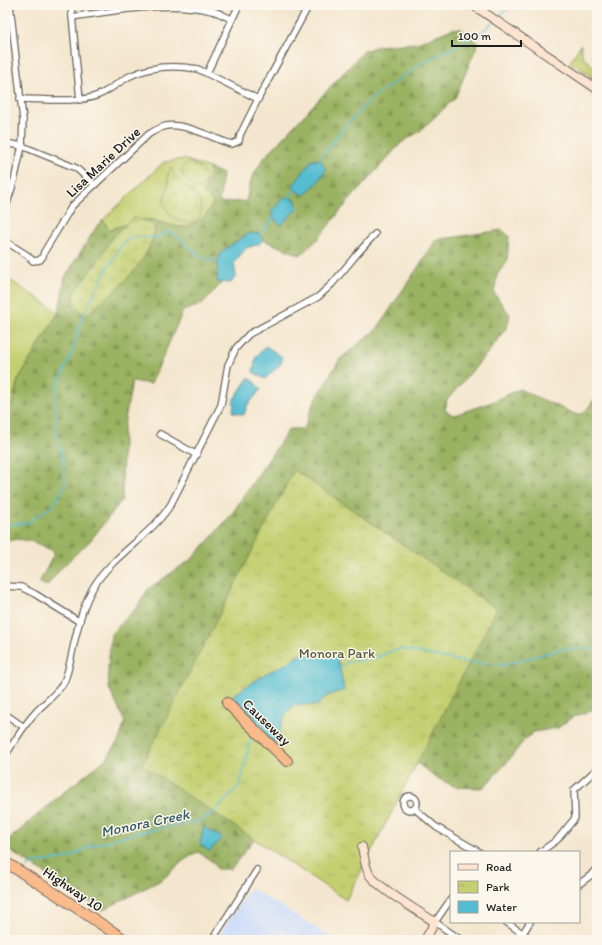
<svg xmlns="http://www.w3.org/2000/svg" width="602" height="945" font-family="Itim,sans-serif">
<defs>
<pattern id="forest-firs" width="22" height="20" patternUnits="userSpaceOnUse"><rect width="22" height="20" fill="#9ab262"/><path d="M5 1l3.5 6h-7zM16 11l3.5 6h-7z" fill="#849854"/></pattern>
<pattern id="wetland-marsh" width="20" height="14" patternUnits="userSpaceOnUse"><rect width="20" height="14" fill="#c3cf70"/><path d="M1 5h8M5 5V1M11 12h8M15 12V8" fill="none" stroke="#a7b160"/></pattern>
<pattern id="park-tufts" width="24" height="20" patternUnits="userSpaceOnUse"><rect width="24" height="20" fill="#c3cf70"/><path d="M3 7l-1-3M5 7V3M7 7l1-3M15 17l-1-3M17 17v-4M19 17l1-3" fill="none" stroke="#a7b160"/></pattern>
</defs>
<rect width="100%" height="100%" fill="#fbf7ec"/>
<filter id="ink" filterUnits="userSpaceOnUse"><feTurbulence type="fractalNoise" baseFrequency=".025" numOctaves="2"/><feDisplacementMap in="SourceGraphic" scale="8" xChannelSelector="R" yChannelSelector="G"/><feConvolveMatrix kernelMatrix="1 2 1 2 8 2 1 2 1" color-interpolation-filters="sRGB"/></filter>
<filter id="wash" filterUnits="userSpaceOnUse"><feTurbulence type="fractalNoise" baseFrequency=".012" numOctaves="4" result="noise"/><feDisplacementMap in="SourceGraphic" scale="16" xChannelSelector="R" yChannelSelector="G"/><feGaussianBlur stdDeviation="0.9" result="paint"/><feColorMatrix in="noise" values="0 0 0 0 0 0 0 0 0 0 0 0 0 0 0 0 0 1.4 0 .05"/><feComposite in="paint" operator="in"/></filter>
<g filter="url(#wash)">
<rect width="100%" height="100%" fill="#f4e6ce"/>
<path fill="#ccdbf9" d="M 250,888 L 332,937 L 330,940 L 216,940 Z"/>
<g fill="#c3cf70" stroke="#707646">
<path d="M 581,44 C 579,57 588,62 597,69 L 597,80 L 570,62 Z"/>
<path d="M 184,159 L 209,168 L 210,179 L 203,192 L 213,202 C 209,216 193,229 178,227 C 169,226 160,221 151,220 C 136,219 122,226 108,230 L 103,220 L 164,162 Z"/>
<path d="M 5,277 L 59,312 L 18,380 L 5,433 Z"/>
</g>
<g fill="url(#forest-firs)" stroke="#5b673f">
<path d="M 460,28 L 477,42 L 476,48 L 455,98 L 420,131 L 401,143 L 346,204 L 317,240 L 300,255 L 263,240 L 259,234 L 249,233 L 220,255 L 218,261 L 217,282 L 223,281 L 203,304 L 183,311 L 151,384 L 132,381 L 123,431 L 122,500 L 90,541 L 62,567 L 47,586 L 39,583 L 55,552 C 39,544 23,535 5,542 L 5,433 L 18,380 L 59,312 L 65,277 L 97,226 L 103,220 L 109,230 C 122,226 136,219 151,220 C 160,221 169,226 178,227 C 193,229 209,216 213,202 L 203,192 L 210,179 L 209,168 L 223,174 L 219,203 L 246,201 L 252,177 L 264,158 L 364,51 L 378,46 L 417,43 L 452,29 Z"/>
<path d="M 502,230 L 509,236 L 507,261 L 497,275 L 494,293 L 510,315 L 507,327 L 491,349 L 447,400 L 445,411 L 454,415 L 495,401 L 519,389 L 577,415 L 584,413 L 597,396 L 597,712 L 591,711 L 572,717 L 558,728 L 534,732 L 524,740 L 509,760 L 483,788 L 456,787 L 435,777 L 417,763 L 258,834 L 231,869 L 217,869 L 213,862 L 198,852 L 183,861 L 163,879 L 103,910 L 5,848 L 5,843 L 65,791 L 106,759 L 119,740 L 125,722 L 109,688 L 108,668 L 111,634 L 138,606 L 148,589 L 193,558 L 231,515 L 289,429 L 304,429 L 313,404 L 340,359 L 377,329 L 436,240 Z"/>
</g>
<g fill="url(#wetland-marsh)" stroke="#707646">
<path d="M 187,163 C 196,162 202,170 207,177 L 205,182 L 201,189 C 191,189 185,179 181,171 L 183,167 Z"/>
<path d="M 172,167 C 172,170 172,173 175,176 C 184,187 206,197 200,215 C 199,218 197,221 194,222 C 191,223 187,223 184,222 C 172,219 168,212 163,202 L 168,185 L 168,173 Z"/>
<path d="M 134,218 C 141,220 153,221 155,229 C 155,233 153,238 152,241 C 140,272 110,295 85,316 L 75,305 L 74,293 L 96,264 L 114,235 Z"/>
</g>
<path fill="url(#park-tufts)" stroke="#707646" d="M 294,470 L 497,609 L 346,900 L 142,765 Z"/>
<g fill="#54bdd1" stroke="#386c76">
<path d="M 320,159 L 326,169 L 318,182 L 304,195 L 295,190 L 293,186 L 311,161 Z"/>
<path d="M 284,197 L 295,199 L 298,208 L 281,225 L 273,218 L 271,212 Z"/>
<path d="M 249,233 L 260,234 L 263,240 L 259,244 L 246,248 L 234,263 L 236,276 L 231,283 L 217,282 L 218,261 L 221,252 Z"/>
<path d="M 266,346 L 282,357 L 281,364 L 265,379 L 253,372 L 256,357 Z"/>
<path d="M 249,377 L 261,389 L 247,406 L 244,415 L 233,412 L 234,399 Z"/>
<path d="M 306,651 L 329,652 L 337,659 L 340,668 L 344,690 C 339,693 336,692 331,694 C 326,696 321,701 318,705 L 294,705 L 286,714 L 282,722 L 279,734 L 275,740 L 275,745 L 230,703 L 235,694 L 265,674 L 284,665 Z"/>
<path d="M 204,827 L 222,838 L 209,852 L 200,844 Z"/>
</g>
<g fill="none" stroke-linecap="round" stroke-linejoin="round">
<g stroke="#54bdd1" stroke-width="1.5">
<path d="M 499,15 L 514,5"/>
<path d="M 320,159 L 340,132 L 372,98 L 422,63 L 478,35 L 492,23"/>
<path d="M 289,198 L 295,190"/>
<path d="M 260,234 L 265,229 L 273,218"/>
<path d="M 5,525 L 27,523 L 54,505 L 65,484 L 63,459 L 57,438 L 56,390 L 72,352 L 83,315 L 102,278 L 124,241 L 134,237 L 155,238 L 168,232 L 174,233 L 202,258 L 218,261"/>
<path d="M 339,669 L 347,662 L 374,659 L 391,651 L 401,649 L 464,662 L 503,665 L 562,649 L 597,649"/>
<path d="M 28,867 L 31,864 L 71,857 L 90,846 L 140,832 L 200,821 L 212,814 L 240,785 L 250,741 L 255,736"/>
<path d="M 5,884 L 9,882"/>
</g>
</g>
</g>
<g filter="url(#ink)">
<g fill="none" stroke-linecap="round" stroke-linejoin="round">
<defs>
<g id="street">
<path d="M 71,5 L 80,100"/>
<path d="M 72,17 C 115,11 170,0 212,11 C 219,12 225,17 232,19"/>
<path d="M 207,73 L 239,5"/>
<path d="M 20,99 C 42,99 75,103 96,96 C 108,92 118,82 130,76 C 152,65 175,65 198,69 L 258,99"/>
<path d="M 5,143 L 22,146 L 76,168 L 95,185"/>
<path d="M 5,210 L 14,181 L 22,146 L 23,120 L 10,5"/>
<path d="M 5,241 L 27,255 L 33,261 L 40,260 L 43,256 L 44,252 L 72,206 L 149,134 C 154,131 159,128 166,126 C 184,123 211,137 228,143 L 232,144 L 239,141 L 240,135 L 258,99 L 309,5"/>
<path d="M 160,434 L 197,455"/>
<path d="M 5,586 L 21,587 L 35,594 L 80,622"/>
<path d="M 5,714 L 24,727"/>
<path d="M 5,756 C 15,741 23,726 35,713 C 44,703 57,694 64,682 C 68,673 70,662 72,653 C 77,630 82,606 94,586 C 113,555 152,535 171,504 L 221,405 L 228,365 L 236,348 L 249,334 L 318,297 L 332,284 L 357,254 L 375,234"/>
<circle cx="410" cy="803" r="7"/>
<path d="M 415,809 L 436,827 L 479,852"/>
<path d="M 540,852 L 557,840 L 575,818 L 574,790 L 597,769"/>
<path d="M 579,884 L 590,876 L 597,868"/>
<path d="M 451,899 L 435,922 L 461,940"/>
<path d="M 506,922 L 532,940"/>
<path d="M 523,933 L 530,922"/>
<path d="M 212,940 L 257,870"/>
</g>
<g id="secondary">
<path d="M 473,5 L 597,89"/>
<path d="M 362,847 C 364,856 365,866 369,874 C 378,888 419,912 435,922 L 425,940"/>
</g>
<g id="highway">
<path d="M 227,703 L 287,761"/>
<path d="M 5,862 L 56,894 L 125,940"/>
</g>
</defs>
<use href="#street" stroke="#68635a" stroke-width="8"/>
<use href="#secondary" stroke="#68635a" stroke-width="10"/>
<use href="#highway" stroke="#68635a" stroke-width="12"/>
<use href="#street" stroke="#fff" stroke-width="5.5"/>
<use href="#secondary" stroke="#fde4d1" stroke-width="8"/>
<use href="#highway" stroke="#fabb8c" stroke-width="10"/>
</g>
</g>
<g text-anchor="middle" stroke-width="3" stroke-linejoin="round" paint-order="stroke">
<g font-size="14" fill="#1c1c1c" stroke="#fbf7ec">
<text transform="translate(103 162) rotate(-43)" y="5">Lisa Marie Drive</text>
<text transform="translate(267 722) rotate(44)" y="5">Causeway</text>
<text transform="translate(73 889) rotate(34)" y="5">Highway 10</text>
</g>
<g font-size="14" fill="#565b39" stroke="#fbf7ec">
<text x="337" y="658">Monora Park</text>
</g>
<g font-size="15" font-style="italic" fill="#325c64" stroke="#fbf7ec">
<text transform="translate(145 823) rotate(-12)" y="5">Monora Creek</text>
</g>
</g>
<rect width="602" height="945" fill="none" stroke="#fbf7ec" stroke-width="20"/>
<rect x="450" y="851" width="130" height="72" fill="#fbf7ec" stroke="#a29f99"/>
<rect x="458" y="864" width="20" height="6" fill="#fde4d1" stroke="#a29f99"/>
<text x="486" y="871" font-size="12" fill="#1c1c1c">Road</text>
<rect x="458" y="881" width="20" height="12" fill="url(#park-tufts)" stroke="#a29f99"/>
<text x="486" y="891" font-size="12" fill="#1c1c1c">Park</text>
<rect x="458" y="901" width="20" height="12" fill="#54bdd1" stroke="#a29f99"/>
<text x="486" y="911" font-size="12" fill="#1c1c1c">Water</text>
<path d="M452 40v6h69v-6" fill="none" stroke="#1c1c1c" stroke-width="2"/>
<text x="458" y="40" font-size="12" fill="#1c1c1c" stroke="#fbf7ec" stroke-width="3" paint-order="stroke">100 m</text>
</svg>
